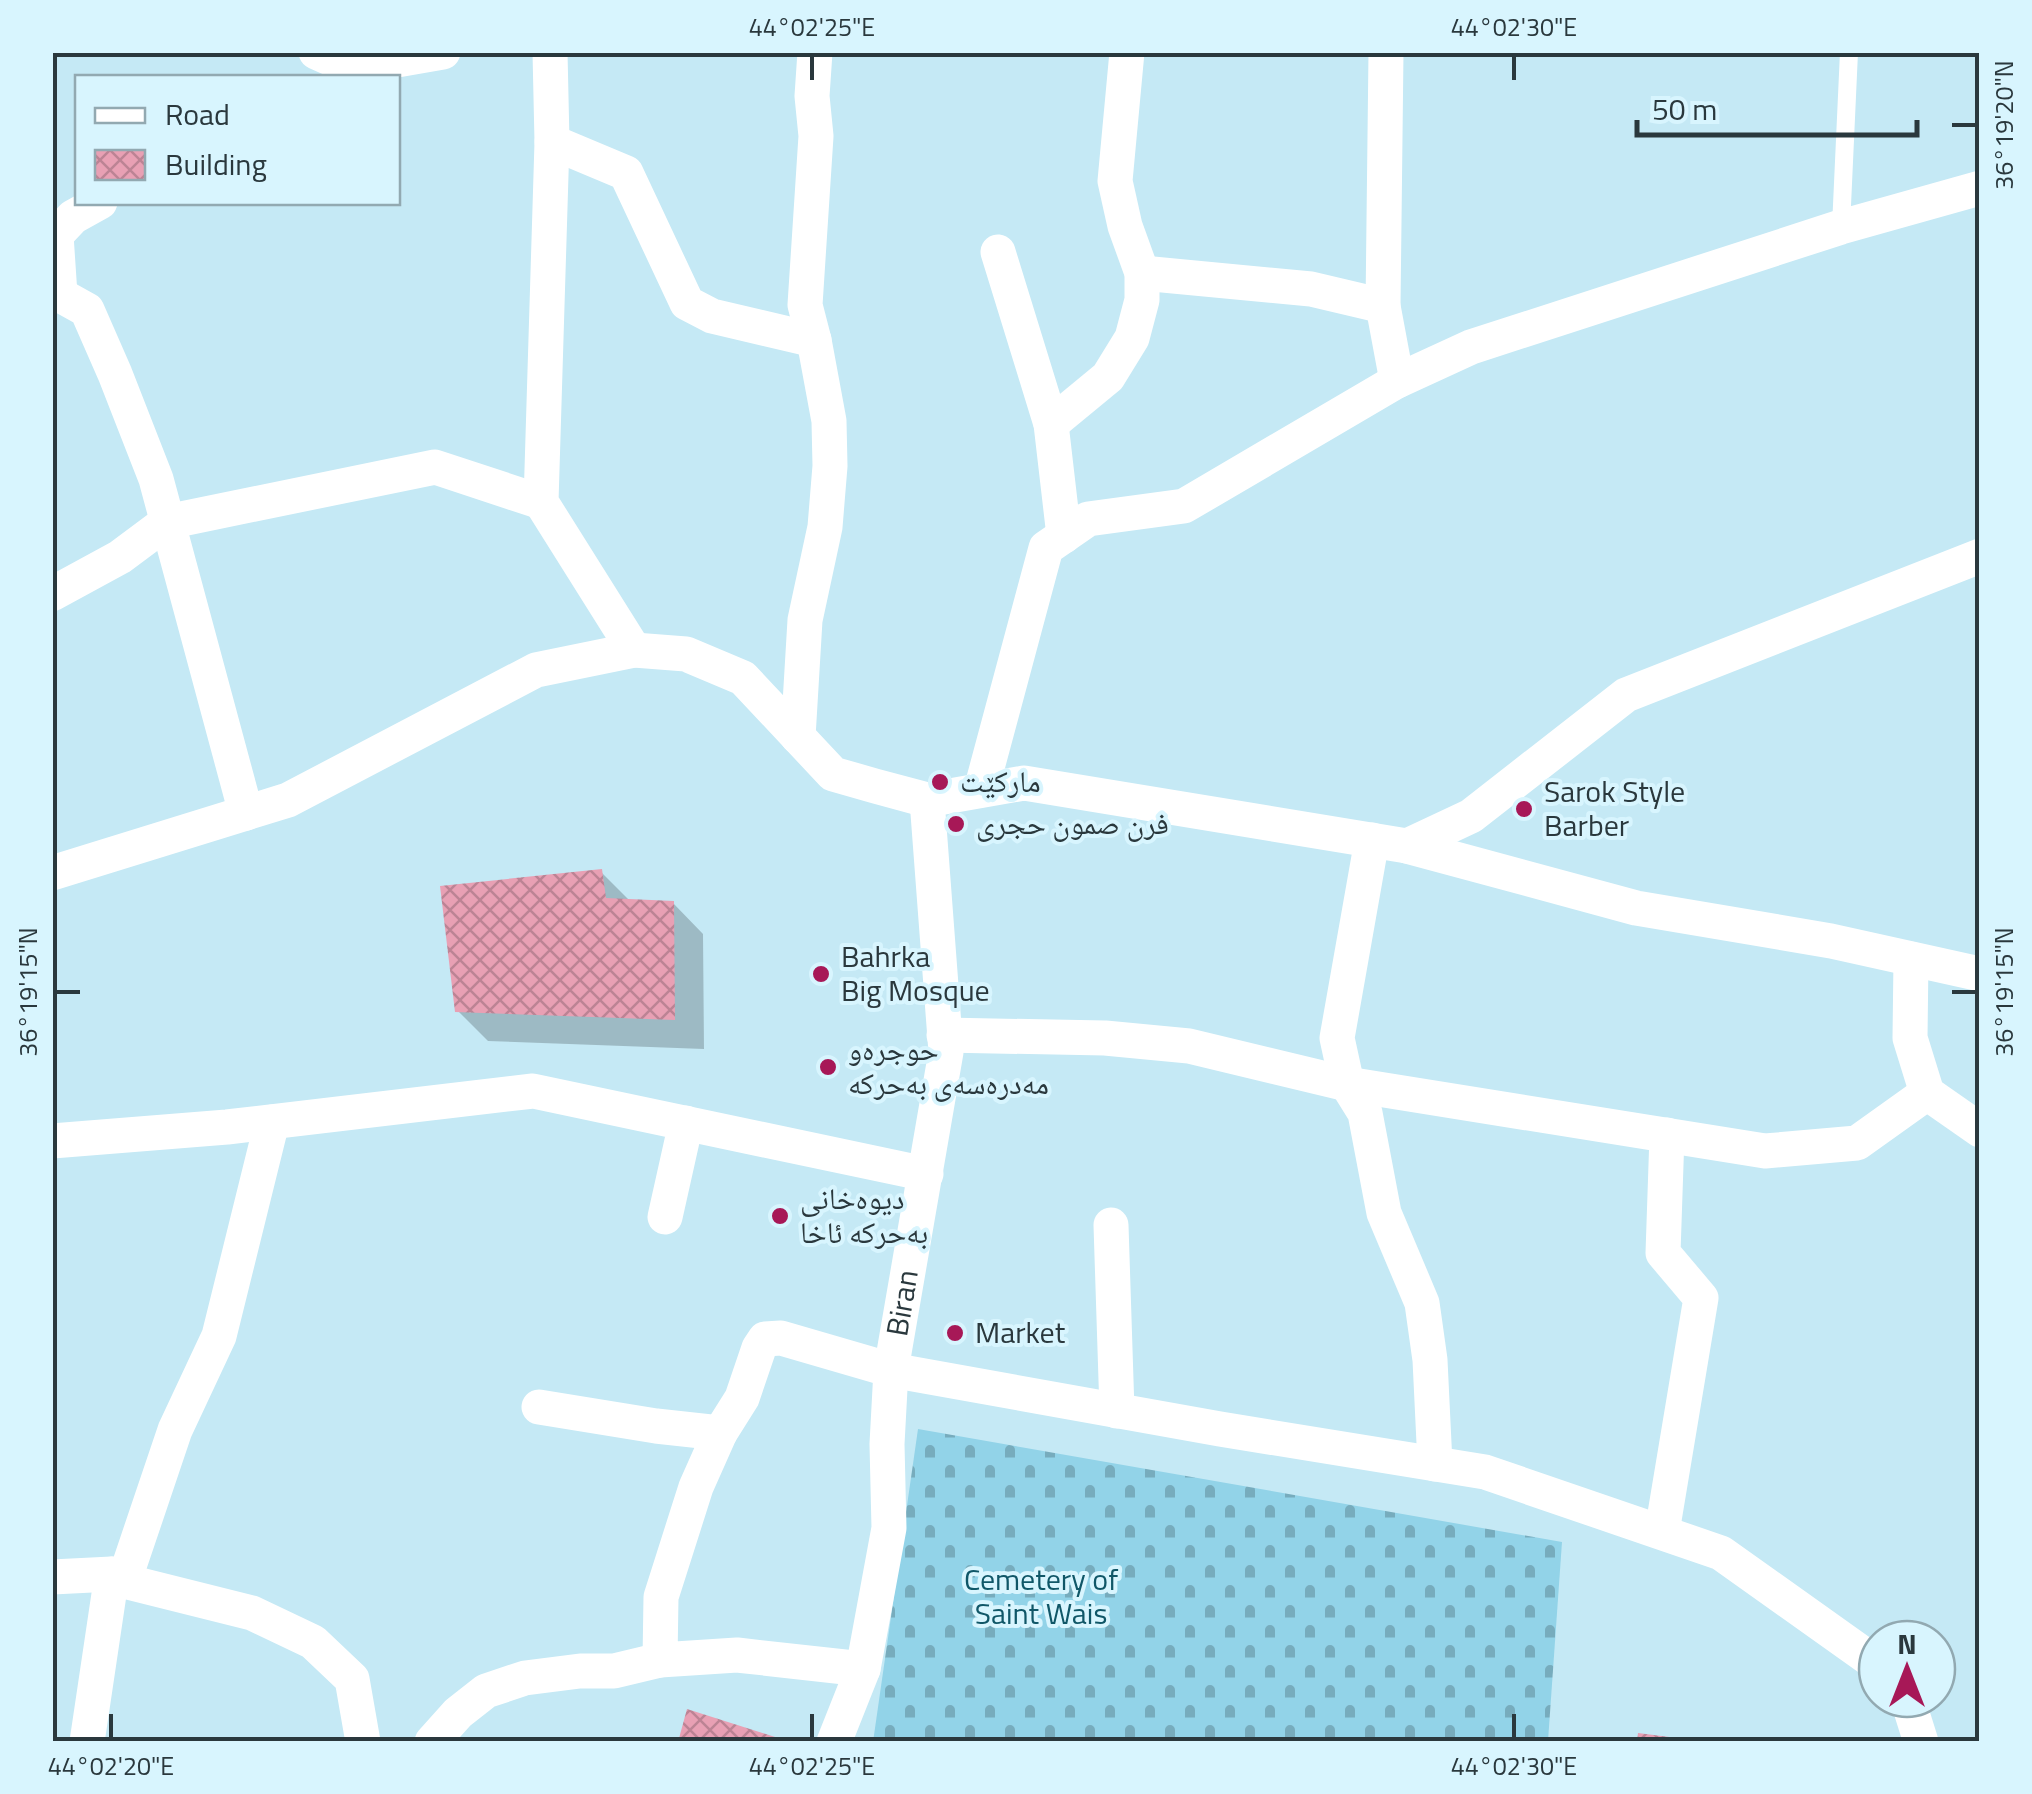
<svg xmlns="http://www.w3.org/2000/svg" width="2032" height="1794" font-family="'Titillium Web','Noto Naskh Arabic',sans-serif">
<defs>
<pattern id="cemetery-stones" width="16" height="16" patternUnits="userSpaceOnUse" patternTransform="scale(2.5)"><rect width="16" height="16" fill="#92d3e8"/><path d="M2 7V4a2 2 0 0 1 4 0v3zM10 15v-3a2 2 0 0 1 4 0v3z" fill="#77acbd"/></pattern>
<pattern id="building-cross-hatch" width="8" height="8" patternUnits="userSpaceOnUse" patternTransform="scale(2.5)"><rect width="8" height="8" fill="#e8a0b4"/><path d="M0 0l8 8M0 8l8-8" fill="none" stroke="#bc8394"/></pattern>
</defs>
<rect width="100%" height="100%" fill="#c5e9f5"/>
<path fill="url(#cemetery-stones)" d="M 918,1429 L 1562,1542 L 1548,1741 L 873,1742 Z"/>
<path fill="#0003" d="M 601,872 L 630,901 L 673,903 L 703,934 L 704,1049 L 488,1041 L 458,1011 Z"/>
<g fill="url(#building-cross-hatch)">
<path d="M 602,869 L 606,898 L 674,901 L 675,1020 L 455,1012 L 440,886 Z"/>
<path d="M 687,1709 L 775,1737 L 774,1742 L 678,1742 Z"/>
<path d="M 1638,1733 L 1685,1739 L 1685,1742 L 1637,1742 Z"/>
</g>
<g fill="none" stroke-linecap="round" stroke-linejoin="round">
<path stroke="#fff" stroke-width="18" d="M 1841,227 L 1849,52"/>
<g stroke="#fff" stroke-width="35">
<path d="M 316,52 L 343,64 L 374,64 L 443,52"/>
<path d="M 550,52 L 552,142 L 541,502 L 634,650"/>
<path d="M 1386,52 L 1383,306 L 1397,381"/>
<path d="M 552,142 L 626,173 L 687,303 L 712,316 L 814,340"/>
<path d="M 998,252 L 1051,424 L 1064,536"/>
<path d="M 1142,273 L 1311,289 L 1383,306"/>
<path d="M 52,295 L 60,295 L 87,310 L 115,374 L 156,479 L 246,813"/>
<path d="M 60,295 L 56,235 L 73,217 L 100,202"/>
<path d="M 1051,424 L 1108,377 L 1132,338 L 1142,300 L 1142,273 L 1125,226 L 1115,181 L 1127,52"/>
<path d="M 52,594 L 120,557 L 167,522 L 435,467 L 541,502"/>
<path d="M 798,737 L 805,620 L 825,527 L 830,466 L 829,421 L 814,340 L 805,305 L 816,136 L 812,96 L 815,52"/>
<path d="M 981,790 L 1046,548 L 1088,519 L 1184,506 L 1397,381 L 1471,347 L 1841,227 L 1980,188"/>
<path d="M 1372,840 L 1337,1038 L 1347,1084 L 1365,1113 L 1384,1213 L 1422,1303 L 1430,1360 L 1435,1464"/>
<path d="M 1407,846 L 1636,908 L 1831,941 L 1980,974"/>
<path d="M 52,873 L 288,800 L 536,670 L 634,650 L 686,654 L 743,678 L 833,774 L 875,786 L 927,800 L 1024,783 L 1407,846 L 1471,816 L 1626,695 L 1980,556"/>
<path d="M 1911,959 L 1910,1038 L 1927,1093 L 1980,1130"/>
<path d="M 944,1035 L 1105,1038 L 1189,1046 L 1347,1084 L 1765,1151 L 1857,1143 L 1927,1093"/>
<path d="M 52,1141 L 227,1127 L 533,1091 L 926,1174"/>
<path d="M 665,1217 L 686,1123"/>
<path d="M 1111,1225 L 1117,1411"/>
<path d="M 539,1407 L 656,1426 L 720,1433 L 742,1398 L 759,1348 L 765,1339 L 781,1338 L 891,1370 L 1220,1429 L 1485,1472 L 1721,1553 L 1877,1664"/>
<path d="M 720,1433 L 696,1487 L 661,1597 L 660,1660 L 737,1655 L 863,1669"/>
<path d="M 1662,1532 L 1701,1298 L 1663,1253 L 1667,1135"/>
<path d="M 52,1577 L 112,1574 L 124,1581 L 252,1613 L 313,1642 L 352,1679 L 363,1742"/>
<path d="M 124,1581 L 175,1430 L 219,1336 L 272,1122"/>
<path d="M 1904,1699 L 1910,1707 L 1921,1742"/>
<path d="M 87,1742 L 112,1574"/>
<path d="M 432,1742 L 458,1713 L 486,1691 L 525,1678 L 580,1671 L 614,1671 L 660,1660"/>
<path id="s1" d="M 834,1742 L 863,1669 L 889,1528 L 887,1444 L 891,1370 L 946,1052 L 927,800"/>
</g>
</g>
<path fill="none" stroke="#2a383d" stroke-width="4" d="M 812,55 L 812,80M 1514,55 L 1514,80M 1952,125 L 1977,125M 55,992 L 80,992M 1952,992 L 1977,992M 111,1714 L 111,1739M 812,1714 L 812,1739M 1514,1714 L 1514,1739"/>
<g fill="#a71857" stroke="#d8f5fe" stroke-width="4">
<circle cx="940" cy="782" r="10"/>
<circle cx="1524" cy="809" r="10"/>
<circle cx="956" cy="824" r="10"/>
<circle cx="821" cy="974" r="10"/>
<circle cx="828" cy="1067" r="10"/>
<circle cx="780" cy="1216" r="10"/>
<circle cx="955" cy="1333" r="10"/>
</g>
<g text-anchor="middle" stroke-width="8" stroke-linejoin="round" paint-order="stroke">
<g font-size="30" fill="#2a383d" stroke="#d8f5fe" text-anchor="start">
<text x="960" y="792">مارکێت</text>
<text x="1544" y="802">Sarok Style<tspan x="1544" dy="34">Barber</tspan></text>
<text x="976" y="834">فرن صمون حجری</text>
<text x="841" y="967">Bahrka<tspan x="841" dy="34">Big Mosque</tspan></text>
<text x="848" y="1060">حوجره‌و<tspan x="848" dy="34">مه‌دره‌سه‌ی به‌حرکه</tspan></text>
<text x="800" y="1209">دیوەخانی<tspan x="800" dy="34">بەحرکە ئاخا</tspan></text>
<text x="975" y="1343">Market</text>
</g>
<g font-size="30" fill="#2a383d" stroke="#d8f5fe">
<text dy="10" stroke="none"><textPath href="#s1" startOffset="448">Biran</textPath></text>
</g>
<g font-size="30" fill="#105768" stroke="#d8f5fe">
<text x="1041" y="1590">Cemetery of<tspan x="1041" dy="34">Saint Wais</tspan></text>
</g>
</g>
<rect width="2032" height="1794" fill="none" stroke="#d8f5fe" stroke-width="110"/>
<rect x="75" y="75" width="325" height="130" fill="#d8f5fe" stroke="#92a9b1" stroke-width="2.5"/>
<rect x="95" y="108" width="50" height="15" fill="#ffffff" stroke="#92a9b1" stroke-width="2.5"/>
<text x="165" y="125" font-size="30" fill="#2a383d">Road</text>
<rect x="95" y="150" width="50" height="30" fill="url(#building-cross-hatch)" stroke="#92a9b1" stroke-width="2.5"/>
<text x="165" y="175" font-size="30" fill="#2a383d">Building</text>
<g transform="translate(1907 1669)"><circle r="48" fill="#d8f5fe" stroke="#92a9b1" stroke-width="2.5"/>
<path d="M0-8L18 38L0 25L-18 38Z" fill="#a71857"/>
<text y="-15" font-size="28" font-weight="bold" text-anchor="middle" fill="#2a383d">N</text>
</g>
<path d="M1637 120v15h280v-15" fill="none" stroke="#2a383d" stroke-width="5"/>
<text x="1652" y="120" font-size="30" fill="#2a383d" stroke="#d8f5fe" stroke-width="8" paint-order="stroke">50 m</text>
<rect x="55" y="55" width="1922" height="1684" fill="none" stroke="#2a383d" stroke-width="4"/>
<g font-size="25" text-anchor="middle" fill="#2a383d">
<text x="812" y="36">44°02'25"E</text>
<text x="1514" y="36">44°02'30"E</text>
<text transform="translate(2004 125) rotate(-90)" y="9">36°19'20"N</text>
<text transform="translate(28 992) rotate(-90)" y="9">36°19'15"N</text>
<text transform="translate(2004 992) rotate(-90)" y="9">36°19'15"N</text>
<text x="111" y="1775">44°02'20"E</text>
<text x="812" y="1775">44°02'25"E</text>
<text x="1514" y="1775">44°02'30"E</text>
</g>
</svg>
